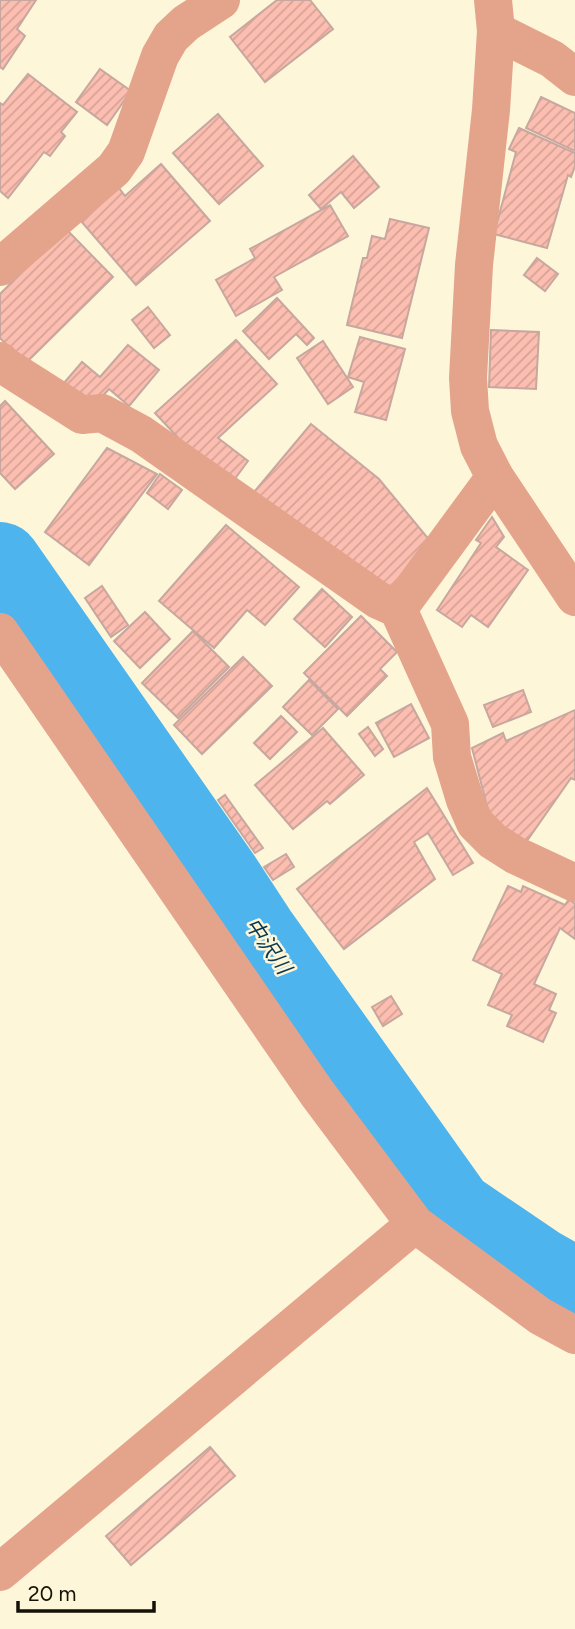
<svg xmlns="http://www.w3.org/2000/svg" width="575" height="1629" font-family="Figtree,'Noto Sans JP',sans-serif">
<defs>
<pattern id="building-hatch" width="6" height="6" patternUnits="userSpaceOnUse" patternTransform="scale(1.75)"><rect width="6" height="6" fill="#fcbeb0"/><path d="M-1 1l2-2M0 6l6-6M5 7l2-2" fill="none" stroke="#d7a296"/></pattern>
</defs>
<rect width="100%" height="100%" fill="#fdf6d9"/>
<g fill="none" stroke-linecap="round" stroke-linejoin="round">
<path stroke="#4eb4ee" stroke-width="82" d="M 0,563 L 220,878 L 256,933 L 454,1211 L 538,1268 L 575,1289"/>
</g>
<g fill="url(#building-hatch)" stroke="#c7a79f" stroke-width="2">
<path d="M 0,0 L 36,0 L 17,29 L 25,36 L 3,69 L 0,67 Z"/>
<path d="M 277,0 L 310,0 L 333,29 L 265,82 L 230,37 Z"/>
<path d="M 100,69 L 131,91 L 107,125 L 76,102 Z"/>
<path d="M 28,74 L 77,112 L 61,132 L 65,136 L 50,156 L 44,152 L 8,198 L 0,191 L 0,103 L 3,105 Z"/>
<path d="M 541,97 L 575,113 L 575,151 L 526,128 Z"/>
<path d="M 218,114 L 263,166 L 219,204 L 173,153 Z"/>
<path d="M 519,128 L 575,153 L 575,166 L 571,177 L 568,175 L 547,248 L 494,234 L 516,152 L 509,149 Z"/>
<path d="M 353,156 L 379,187 L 354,208 L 341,192 L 321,209 L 309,195 Z"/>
<path d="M 161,164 L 210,221 L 136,285 L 81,221 L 119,188 L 125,196 Z"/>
<path d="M 330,205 L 348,236 L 274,277 L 282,290 L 236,316 L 216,280 L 255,258 L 250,249 Z"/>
<path d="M 390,219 L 429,228 L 402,338 L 347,325 L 363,258 L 367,258 L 372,236 L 385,239 Z"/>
<path d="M 66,229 L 113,277 L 28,361 L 20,359 L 0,338 L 0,294 Z"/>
<path d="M 537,258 L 558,274 L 545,291 L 524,275 Z"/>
<path d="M 277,298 L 314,338 L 307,345 L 296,334 L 269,359 L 243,331 Z"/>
<path d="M 148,307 L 170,335 L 154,348 L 132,320 Z"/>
<path d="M 491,330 L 539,332 L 536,389 L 489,387 Z"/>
<path d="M 360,337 L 405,349 L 386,420 L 355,412 L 364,382 L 348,377 Z"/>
<path d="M 236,340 L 277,384 L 218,438 L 248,461 L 231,484 L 197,458 L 155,413 Z"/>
<path d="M 323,341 L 353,387 L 328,404 L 297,358 Z"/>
<path d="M 128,345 L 159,370 L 129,406 L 109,389 L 92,408 L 64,383 L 82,362 L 100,377 Z"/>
<path d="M 5,401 L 54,454 L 15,489 L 0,473 L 0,406 Z"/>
<path d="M 311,424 L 379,479 L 431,542 L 389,593 L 254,492 Z"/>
<path d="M 107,448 L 157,474 L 89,565 L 45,532 Z"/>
<path d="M 160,474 L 182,490 L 168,509 L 147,493 Z"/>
<path d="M 492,517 L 504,537 L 496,547 L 528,570 L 488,627 L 471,615 L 462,627 L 437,610 L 481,543 L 476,540 Z"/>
<path d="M 226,525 L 299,587 L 265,625 L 247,610 L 214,648 L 159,601 Z"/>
<path d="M 102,586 L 128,625 L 111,637 L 85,598 Z"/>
<path d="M 322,589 L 352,617 L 325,647 L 294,619 Z"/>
<path d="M 145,612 L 170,639 L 140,668 L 114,641 Z"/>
<path d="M 361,616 L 397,652 L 380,669 L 387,676 L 347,716 L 304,673 Z"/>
<path d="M 193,631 L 229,667 L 178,718 L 142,683 Z"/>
<path d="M 243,657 L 272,686 L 202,754 L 174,725 Z"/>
<path d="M 309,680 L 338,709 L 312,735 L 283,707 Z"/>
<path d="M 523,690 L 531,712 L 493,727 L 484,705 Z"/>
<path d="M 411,704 L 429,738 L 394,757 L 376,723 Z"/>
<path d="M 575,710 L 575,780 L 571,778 L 524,845 L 491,822 L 472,748 L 503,733 L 506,741 Z"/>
<path d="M 281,716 L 297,732 L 270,759 L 254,743 Z"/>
<path d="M 368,727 L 383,749 L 375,756 L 359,734 Z"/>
<path d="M 323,728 L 364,775 L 330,804 L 327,801 L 293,829 L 255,785 Z"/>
<path d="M 427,788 L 473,863 L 453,875 L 428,833 L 414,842 L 435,879 L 344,949 L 297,889 Z"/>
<path d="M 225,795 L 263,848 L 255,853 L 218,800 Z"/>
<path d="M 286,854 L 294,867 L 273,880 L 264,867 Z"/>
<path d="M 508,886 L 521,892 L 523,886 L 565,905 L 569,899 L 575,904 L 575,939 L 560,928 L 534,984 L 556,994 L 549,1010 L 556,1013 L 543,1042 L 507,1026 L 512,1015 L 488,1005 L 502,974 L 473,960 Z"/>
<path d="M 391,996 L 402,1014 L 383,1026 L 372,1007 Z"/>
<path d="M 210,1447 L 235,1476 L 131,1565 L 106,1536 Z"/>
</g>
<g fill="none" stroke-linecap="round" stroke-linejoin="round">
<g stroke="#e4a48b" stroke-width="38">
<path d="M 493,0 L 496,31 L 491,110 L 474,265 L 468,378 L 470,411 L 479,446 L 495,477 L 575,597"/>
<path d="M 496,31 L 552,59 L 575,77"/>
<path d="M 0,267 L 114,169 L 126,152 L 160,56 L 171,37 L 186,23 L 221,0"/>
<path d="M 0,361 L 5,366 L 82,415 L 102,413 L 141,434 L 378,600 L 398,609 L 450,724 L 452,757 L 465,800 L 475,823 L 493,841 L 515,855 L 575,883"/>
<path d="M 398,609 L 495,477"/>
<path d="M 0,632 L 317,1093 L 415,1224 L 540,1316 L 575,1335"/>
<path d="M 0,1572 L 415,1224"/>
</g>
</g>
<g text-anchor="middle" stroke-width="5" stroke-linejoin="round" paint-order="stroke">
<g font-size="21" font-style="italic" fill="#09364d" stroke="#fdf6d9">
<text transform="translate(268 946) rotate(55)" y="7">中沢川</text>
</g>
</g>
<path d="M18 1601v10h136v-10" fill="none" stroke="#141207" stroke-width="3.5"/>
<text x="28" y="1601" font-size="21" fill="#141207" stroke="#fdf6d9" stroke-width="5" paint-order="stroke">20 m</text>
</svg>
